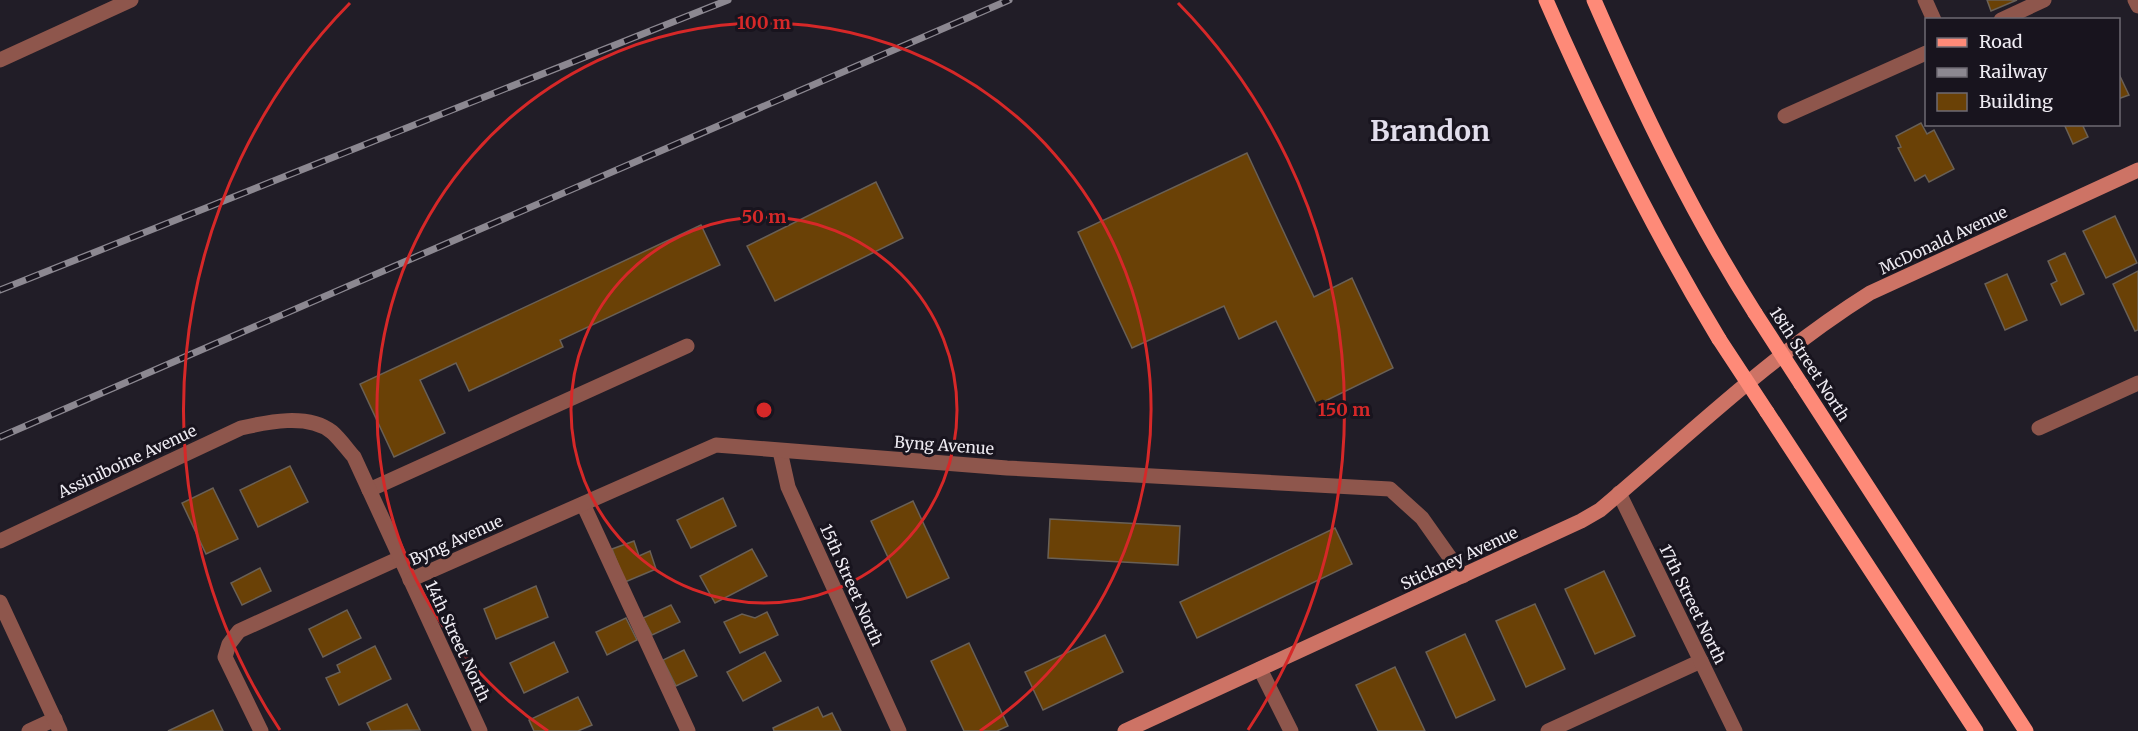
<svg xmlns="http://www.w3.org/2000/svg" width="2138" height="731" font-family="Merriweather,serif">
<rect width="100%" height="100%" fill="#211d27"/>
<g fill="#6a4106" stroke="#696056" stroke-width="1.5">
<path d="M 1987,0 L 2017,0 L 1991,11 Z"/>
<path d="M 2118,72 L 2129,95 L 2118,99 Z"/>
<path d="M 1921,123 L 1927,134 L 1934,130 L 1954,169 L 1929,182 L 1925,175 L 1915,181 L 1898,148 L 1901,147 L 1896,136 Z"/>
<path d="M 2064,124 L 2082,124 L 2088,137 L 2073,144 Z"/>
<path d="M 1247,153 L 1314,297 L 1352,278 L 1393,368 L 1317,405 L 1276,321 L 1239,339 L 1224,306 L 1132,348 L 1078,232 Z"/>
<path d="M 876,182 L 903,238 L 775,301 L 747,246 Z"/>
<path d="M 2115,216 L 2137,263 L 2106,278 L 2083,231 Z"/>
<path d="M 701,225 L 720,265 L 560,340 L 563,347 L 469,391 L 456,363 L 420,380 L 445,433 L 394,457 L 360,384 Z"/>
<path d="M 2065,253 L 2084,294 L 2061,305 L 2051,284 L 2057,281 L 2048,261 Z"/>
<path d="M 2138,271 L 2138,330 L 2135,331 L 2113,284 Z"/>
<path d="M 2007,274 L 2027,320 L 2005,330 L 1985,284 Z"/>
<path d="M 290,466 L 308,502 L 258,527 L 240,490 Z"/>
<path d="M 213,488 L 238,539 L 206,554 L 182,503 Z"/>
<path d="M 723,498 L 736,526 L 691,548 L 677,520 Z"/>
<path d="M 913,501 L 949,578 L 907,598 L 871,521 Z"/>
<path d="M 1050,519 L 1180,526 L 1178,565 L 1048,558 Z"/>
<path d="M 1335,528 L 1352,564 L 1197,638 L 1180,602 Z"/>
<path d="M 634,541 L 639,556 L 650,551 L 656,569 L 625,582 L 612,549 Z"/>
<path d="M 752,549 L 767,576 L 715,603 L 700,576 Z"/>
<path d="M 260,568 L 271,591 L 242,605 L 231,583 Z"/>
<path d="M 1604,571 L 1635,636 L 1595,654 L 1565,589 Z"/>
<path d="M 536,586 L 548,617 L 496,639 L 484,609 Z"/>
<path d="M 1535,604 L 1565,669 L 1526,687 L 1496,621 Z"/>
<path d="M 671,605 L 680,622 L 652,635 L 643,618 Z"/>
<path d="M 347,610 L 361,638 L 323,657 L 309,629 Z"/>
<path d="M 767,612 L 778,635 L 740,653 L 724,622 L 742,614 L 755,618 Z"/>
<path d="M 626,618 L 637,640 L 607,655 L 596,632 Z"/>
<path d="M 1465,634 L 1495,700 L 1456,718 L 1426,652 Z"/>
<path d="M 1105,635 L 1123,672 L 1043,710 L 1025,672 Z"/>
<path d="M 554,642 L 568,672 L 524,693 L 510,663 Z"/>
<path d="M 969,643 L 1008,726 L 997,731 L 964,731 L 931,661 Z"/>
<path d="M 375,646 L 391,679 L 339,705 L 326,678 L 340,672 L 337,665 Z"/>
<path d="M 684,650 L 697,676 L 676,686 L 663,660 Z"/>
<path d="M 765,652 L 781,681 L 743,701 L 727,672 Z"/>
<path d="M 1395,667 L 1425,731 L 1378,731 L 1356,685 Z"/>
<path d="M 578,697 L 592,725 L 578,731 L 534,731 L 529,720 Z"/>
<path d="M 407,704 L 420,730 L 371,731 L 367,723 Z"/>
<path d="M 818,707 L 823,717 L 832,713 L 841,731 L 774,731 L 773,728 Z"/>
<path d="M 213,710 L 223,731 L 168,731 Z"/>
</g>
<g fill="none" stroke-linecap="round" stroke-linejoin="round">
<g stroke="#8e564c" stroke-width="15">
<path d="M 1925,0 L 1934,20"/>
<path d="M 2001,20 L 2044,0"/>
<path d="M 1785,116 L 1926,53"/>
<path d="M 2039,428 L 2138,383"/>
<path d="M 369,490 L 687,346"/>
<path d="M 583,504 L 688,731"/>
<path d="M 29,731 L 55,719"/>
<path d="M 261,731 L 225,657 L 229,644 L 239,631 L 400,558"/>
<path d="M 1548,731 L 1701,661"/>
</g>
<g stroke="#8e564c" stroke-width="15">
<path d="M 2135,0 L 2138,6"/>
<path d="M 0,60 L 131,0"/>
<path d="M 780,451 L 788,487 L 899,731"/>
<path d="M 1619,493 L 1735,731"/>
<path d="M 0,541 L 241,428 C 267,422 308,413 332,432 C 340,439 347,449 354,457 L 480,731"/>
<path d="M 410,580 L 716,445 L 1007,468 L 1390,489 L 1422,518 L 1463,576"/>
<path d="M 0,602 L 60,731"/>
<path d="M 1260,669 L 1291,731"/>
</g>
<path stroke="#cd7365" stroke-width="15" d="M 1125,731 L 1581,521 L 1600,510 C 1688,436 1771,355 1870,293 L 2138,170"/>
<g stroke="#fe8a78" stroke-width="15">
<path d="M 1546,0 C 1597,117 1653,230 1719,339"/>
<path d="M 1594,0 C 1641,108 1692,214 1755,313"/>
<path d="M 1801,384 L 2026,731"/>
<path d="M 1767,412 L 1976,731"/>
</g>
<defs>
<g id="rail">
<path d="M 0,290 L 728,0"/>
<path d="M 0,437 L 1009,0"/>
</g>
</defs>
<use href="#rail" stroke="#8c8891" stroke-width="7"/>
<use href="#rail" stroke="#18141e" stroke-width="4.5" stroke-dasharray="14" stroke-linecap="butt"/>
<g stroke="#fe8a78" stroke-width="15">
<path d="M 1755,313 L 1801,384"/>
<path d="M 1719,339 L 1767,412"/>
</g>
</g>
<g fill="none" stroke="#d62828" stroke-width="3">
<circle cx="764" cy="410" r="193"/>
<path d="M548 731A387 387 0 1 1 980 731"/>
<path d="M280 730A580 580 0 0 1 350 3M1178 3A580 580 0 0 1 1248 730"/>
</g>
<g text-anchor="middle" stroke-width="6" stroke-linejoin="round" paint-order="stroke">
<g font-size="16" fill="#eeebf2" stroke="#18141e">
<text transform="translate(1943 240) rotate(-25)" y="6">McDonald Avenue</text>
<text transform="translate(1810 364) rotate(57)" y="6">18th Street North</text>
<text transform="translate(944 445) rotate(4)" y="6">Byng Avenue</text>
<text transform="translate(127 461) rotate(-25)" y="6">Assiniboine Avenue</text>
<text transform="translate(456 540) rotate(-24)" y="6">Byng Avenue</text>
<text transform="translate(1459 558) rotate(-25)" y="6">Stickney Avenue</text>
<text transform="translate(852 585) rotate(66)" y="6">15th Street North</text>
<text transform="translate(1693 604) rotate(64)" y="6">17th Street North</text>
<text transform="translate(458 641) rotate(65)" y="6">14th Street North</text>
</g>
<g font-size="28" font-weight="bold" fill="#e2deec" stroke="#18141e">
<text x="1430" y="141">Brandon</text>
</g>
</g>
<circle cx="764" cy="410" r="9" fill="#d62828" stroke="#18141e" stroke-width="3"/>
<g font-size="18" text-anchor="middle" font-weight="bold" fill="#d62828" stroke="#18141e" stroke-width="6" stroke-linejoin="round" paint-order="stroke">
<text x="764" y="29">100 m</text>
<text x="764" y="223">50 m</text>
<text x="1344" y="416">150 m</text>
</g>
<rect x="1925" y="18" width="195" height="108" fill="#18141e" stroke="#6e6a73" stroke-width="1.5"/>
<rect x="1937" y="38" width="30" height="9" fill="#fe8a78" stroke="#6e6a73" stroke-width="1.5"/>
<text x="1979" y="48" font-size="18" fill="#eeebf2">Road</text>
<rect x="1937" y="68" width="30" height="9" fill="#8c8891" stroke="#6e6a73" stroke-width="1.5"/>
<text x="1979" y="78" font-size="18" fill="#eeebf2">Railway</text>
<rect x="1937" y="93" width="30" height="18" fill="#6a4106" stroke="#6e6a73" stroke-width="1.5"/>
<text x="1979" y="108" font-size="18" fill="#eeebf2">Building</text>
</svg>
